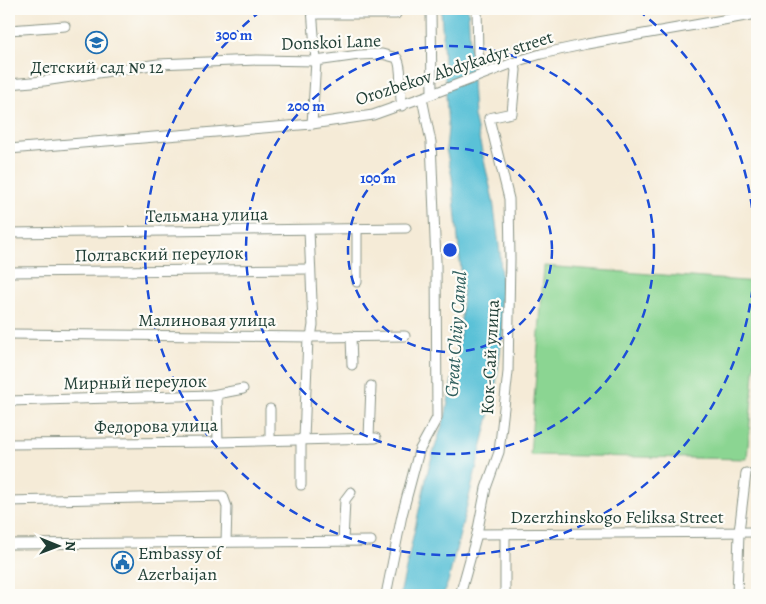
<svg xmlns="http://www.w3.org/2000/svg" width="766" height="604" font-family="Alegreya,serif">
<rect width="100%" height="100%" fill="#fdfcf7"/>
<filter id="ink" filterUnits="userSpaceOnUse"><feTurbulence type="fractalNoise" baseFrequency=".02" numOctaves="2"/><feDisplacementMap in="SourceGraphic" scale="10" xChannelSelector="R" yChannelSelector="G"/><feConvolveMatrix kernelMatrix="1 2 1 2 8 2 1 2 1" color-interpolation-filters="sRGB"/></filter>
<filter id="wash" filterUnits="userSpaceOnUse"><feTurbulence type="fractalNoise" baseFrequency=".0096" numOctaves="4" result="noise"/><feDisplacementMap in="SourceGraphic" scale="20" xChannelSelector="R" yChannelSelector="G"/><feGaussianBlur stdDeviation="1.12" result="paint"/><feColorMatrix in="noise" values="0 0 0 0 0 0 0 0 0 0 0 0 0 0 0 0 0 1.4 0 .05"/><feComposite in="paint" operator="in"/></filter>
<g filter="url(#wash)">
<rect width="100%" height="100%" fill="#f5ebd7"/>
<path fill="#8bd592" stroke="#558963" d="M 544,266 L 757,282 L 757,336 L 747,459 L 530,455 Z"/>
<path fill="#5ac1d7" stroke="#3c7f86" d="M 441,9 L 468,9 L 474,116 L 493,200 L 500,253 L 503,330 L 495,392 L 448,582 L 443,595 L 400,595 L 429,466 L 446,413 L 460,334 L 463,291 L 452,177 L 446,149 L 448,129 Z"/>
</g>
<g filter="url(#ink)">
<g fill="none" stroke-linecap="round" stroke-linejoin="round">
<defs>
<g id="minor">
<path d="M 431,9 L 432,94"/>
<path d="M 477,9 L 478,53 L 484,73"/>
<path d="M 313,14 L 396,14"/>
<path d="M 9,30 L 65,26"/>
<path d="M 9,84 L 44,81 L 158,64 L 257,60 L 316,61 L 359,55 L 382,54 L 397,58 C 404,71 398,90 402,106"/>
<path d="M 312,124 L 316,61 L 312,9"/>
<path d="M 9,149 L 312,124 L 373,115 L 432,94 L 521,60 L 541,54 L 587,44 L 757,14"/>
<path d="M 309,230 L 313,325 L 311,337"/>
<path d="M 9,233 L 406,228"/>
<path d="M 9,272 L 310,269"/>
<path d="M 357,282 L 357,229"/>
<path d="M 9,334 L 311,337 L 405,336"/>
<path d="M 351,336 L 352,365"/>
<path d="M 212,395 L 243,389"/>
<path d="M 9,401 L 212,395 L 217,398 L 218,442"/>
<path d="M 369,438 L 371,386"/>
<path d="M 301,439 L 301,485"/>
<path d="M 304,439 L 308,337"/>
<path d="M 270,440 L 270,409"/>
<path d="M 9,444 L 218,442 L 376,438"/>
<path d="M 9,501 L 223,496 L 227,507 L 226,542"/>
<path d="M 477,534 L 757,532"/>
<path d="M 343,541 L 345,500 L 351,492"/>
<path d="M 9,544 L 371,541"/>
<path d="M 386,595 L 402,515 L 419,451 L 437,418 L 436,262 L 431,142 L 422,98"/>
<path d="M 460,595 L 477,534 L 486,488 L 499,452 L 508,372 L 510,258 L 509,199 L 489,118 L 512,113 L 516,70 L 513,63"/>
<path d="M 505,595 L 505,534"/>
<path d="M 737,595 L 739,532 L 746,473"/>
</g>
</defs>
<use href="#minor" stroke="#8a9486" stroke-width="11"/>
<use href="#minor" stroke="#fff" stroke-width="9"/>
</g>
</g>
<g fill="none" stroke="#1d4ed8" stroke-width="2.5" stroke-dasharray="9 6">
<circle cx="450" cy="250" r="102"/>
<circle cx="450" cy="250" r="204"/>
<path d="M638 10A305 305 0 1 1 262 10"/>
</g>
<defs>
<symbol id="school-ring" viewBox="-11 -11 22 22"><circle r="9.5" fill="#fdfcf7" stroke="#1f6fb2" stroke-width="1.5"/><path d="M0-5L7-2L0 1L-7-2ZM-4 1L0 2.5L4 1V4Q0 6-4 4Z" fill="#1f6fb2"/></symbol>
<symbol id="civic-ring" viewBox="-11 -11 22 22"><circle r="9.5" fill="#fdfcf7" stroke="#1f6fb2" stroke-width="1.5"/><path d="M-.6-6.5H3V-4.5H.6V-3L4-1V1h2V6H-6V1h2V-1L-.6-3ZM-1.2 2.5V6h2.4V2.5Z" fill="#1f6fb2"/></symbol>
</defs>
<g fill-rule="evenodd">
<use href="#school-ring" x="84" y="30" width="25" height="25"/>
<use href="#civic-ring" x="110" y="550" width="25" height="25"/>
</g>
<g text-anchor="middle" stroke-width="4.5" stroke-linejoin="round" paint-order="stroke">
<g font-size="18" fill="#1f3d34" stroke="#fdfcf7">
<text transform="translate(331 42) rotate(-2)" y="6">Donskoi Lane</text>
<text transform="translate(454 68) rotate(-18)" y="6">Orozbekov Abdykadyr street</text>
<text transform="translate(207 215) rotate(-1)" y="6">Тельмана улица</text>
<text transform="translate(159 254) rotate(-1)" y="6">Полтавский переулок</text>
<text x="207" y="326">Малиновая улица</text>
<text transform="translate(490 357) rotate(-87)" y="6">Кок-Сай улица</text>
<text transform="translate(135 382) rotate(-1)" y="6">Мирный переулок</text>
<text transform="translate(156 426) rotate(-1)" y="6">Федорова улица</text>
<text x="617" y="523">Dzerzhinskogo Feliksa Street</text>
</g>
<g font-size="18" fill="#1f3d34" stroke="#fdfcf7">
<text x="97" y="73">Детский сад № 12</text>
<text x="138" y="559" text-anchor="start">Embassy of<tspan x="138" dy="21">Azerbaijan</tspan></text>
</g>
<g font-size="19" font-style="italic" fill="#2e5e5d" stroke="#fdfcf7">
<text transform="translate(455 334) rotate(-86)" y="7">Great Chüy Canal</text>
</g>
</g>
<circle cx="450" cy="250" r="8" fill="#1d4ed8" stroke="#fdfcf7" stroke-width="2.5"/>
<g font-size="15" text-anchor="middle" font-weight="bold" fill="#1d4ed8" stroke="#fdfcf7" stroke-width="4.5" stroke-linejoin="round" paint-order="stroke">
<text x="234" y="40">300 m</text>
<text x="306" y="111">200 m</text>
<text x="378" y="183">100 m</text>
</g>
<rect width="766" height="604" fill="none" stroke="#fdfcf7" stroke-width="30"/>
<g transform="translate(58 546) rotate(91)" stroke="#fdfcf7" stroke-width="4" paint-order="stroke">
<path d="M0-4L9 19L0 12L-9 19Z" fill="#1f3d34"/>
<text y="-8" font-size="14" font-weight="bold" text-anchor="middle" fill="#1f3d34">N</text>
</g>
</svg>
